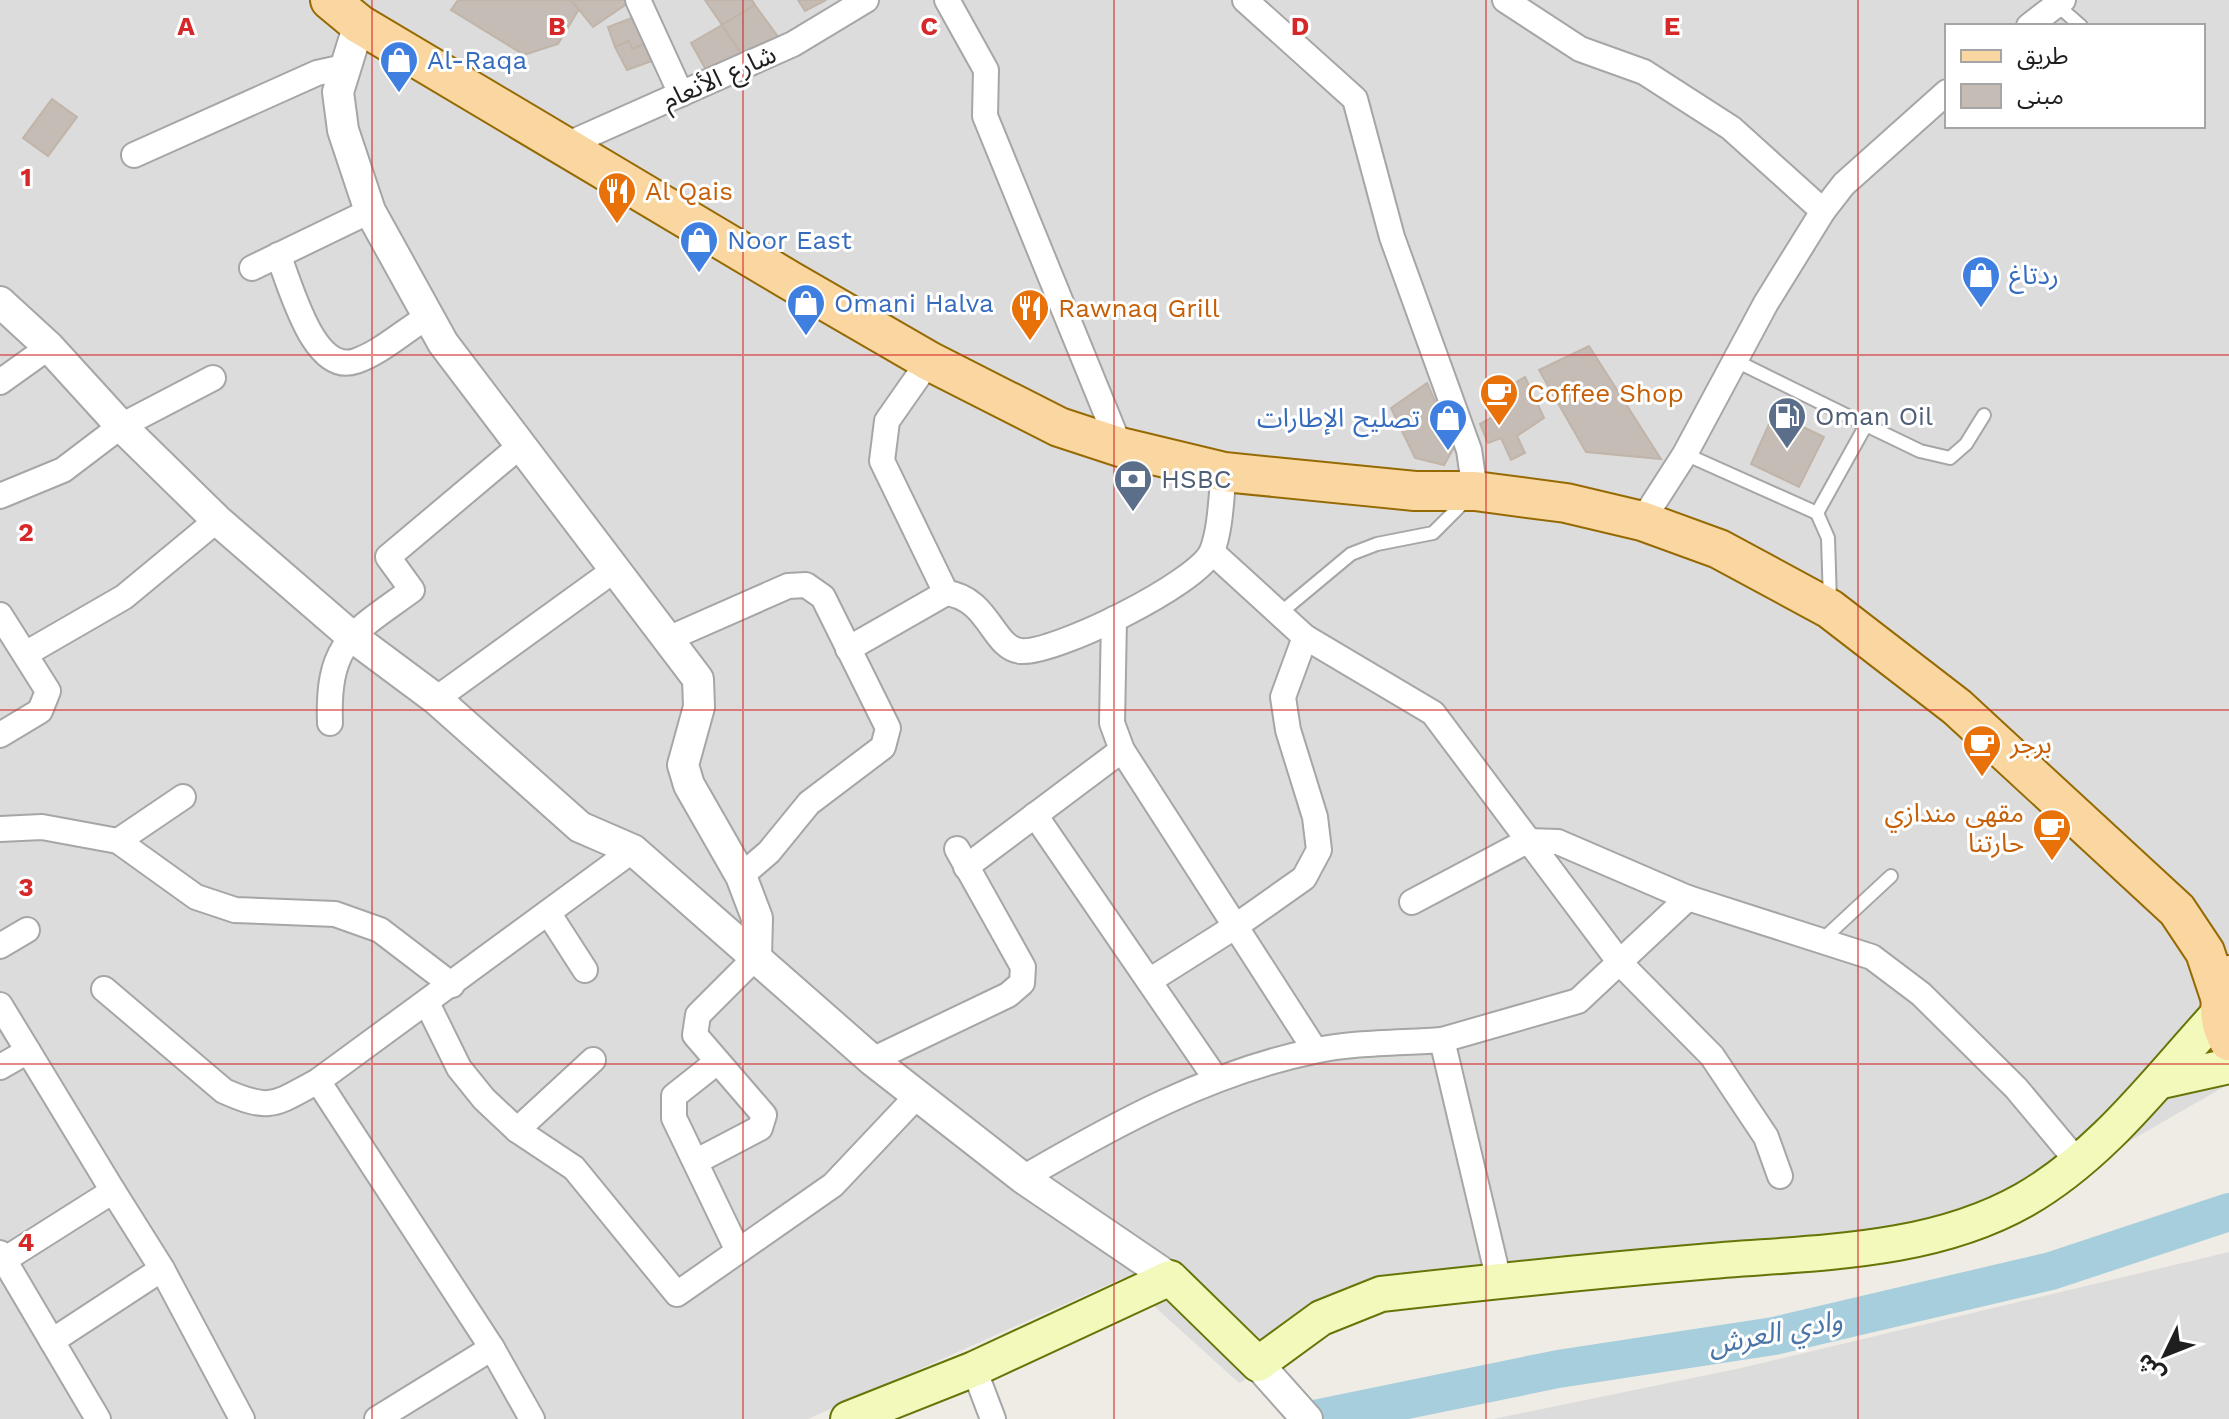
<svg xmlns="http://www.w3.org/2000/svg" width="2229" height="1419" font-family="'Work Sans','Noto Sans Arabic',sans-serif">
<rect width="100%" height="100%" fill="#efece5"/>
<g fill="#dddcdc" fill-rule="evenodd">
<path d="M 0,0 L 2229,0 L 2229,1084 L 1948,1245 L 1384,1306 L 1239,1383 L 1123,1278 L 808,1419 L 0,1419 ZM 1947,26 L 2203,26 L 2203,126 L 1947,126 Z"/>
<path d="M 2229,1252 L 2229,1419 L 1493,1419 L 1741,1368 Z"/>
</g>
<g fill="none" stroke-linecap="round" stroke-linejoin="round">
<path stroke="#a7cedc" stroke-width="38" d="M 1314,1419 L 1558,1369 L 1774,1336 L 2051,1271 L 2229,1212"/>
</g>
<g fill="#c4bcb5" stroke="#c1b4a8" stroke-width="2">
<path d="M 458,0 L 571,0 L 579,9 L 558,44 L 524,55 L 451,10 Z"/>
<path d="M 571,0 L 630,0 L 631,1 L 593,27 Z"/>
<path d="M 705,0 L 752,0 L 755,5 L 722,25 Z"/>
<path d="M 798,0 L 826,0 L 805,11 Z"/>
<path d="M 755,5 L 779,38 L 744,58 L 722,25 Z"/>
<path d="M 642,14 L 655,40 L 632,49 L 629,41 L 615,47 L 608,27 Z"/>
<path d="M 722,25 L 744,58 L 709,75 L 691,43 Z"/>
<path d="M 655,40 L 663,57 L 627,70 L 615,47 L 629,41 L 632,49 Z"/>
<path d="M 52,99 L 77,117 L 48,156 L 23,138 Z"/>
<path d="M 1589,346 L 1661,459 L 1586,452 L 1539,370 Z"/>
<path d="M 1525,377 L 1544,418 L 1517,436 L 1525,453 L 1511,460 L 1501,438 L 1488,443 L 1480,424 L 1493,417 L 1485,401 Z"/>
<path d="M 1427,383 L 1455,446 L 1444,465 L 1415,458 L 1391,408 Z"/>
<path d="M 1774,413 L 1824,437 L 1799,487 L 1751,464 Z"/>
</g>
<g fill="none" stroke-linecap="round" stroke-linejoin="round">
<defs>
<g id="service">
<path d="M 2057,5 L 2081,26"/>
<path d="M 1734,360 L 1866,425 L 1817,513 L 1828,538 L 1830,601"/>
<path d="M 1866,425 L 1920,451 L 1950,458 L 1966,444 L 1984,415"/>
<path d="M 1685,454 L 1817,513"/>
<path d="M 1279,614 L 1351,554 L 1377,544 L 1433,533 L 1466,500"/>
<path d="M 1821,941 L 1891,876"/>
</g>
<g id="minor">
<path d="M 638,0 L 681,94"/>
<path d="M 947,0 L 986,70 L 985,116 L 1120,447"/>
<path d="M 1245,0 L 1355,99 L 1392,237 L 1469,450 L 1475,491"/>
<path d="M 1505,0 L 1580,49 L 1644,72 L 1731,128 L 1823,211"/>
<path d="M 2029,26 L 2063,0"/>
<path d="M 566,145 L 793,44 L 866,0"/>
<path d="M 134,155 L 317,73 L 344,67"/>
<path d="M 278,255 C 291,285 313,376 356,361 C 380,353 404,331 426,318"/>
<path d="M 252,268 L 370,211"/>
<path d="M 929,361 L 887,421 L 882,461 L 946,593"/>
<path d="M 0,382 L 49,347"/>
<path d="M 0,496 L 63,470 L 121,426 L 213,378"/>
<path d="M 1642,521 L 1685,454 L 1766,303 L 1823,211 L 1844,184 L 1947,92"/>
<path d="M 0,615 L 48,691 L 40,711 L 0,735"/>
<path d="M 1114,619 L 1112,723 L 1122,750 L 1315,1050"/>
<path d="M 1305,637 L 1433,713 L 1621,964 L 1712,1056 L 1766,1137 L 1780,1176"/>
<path d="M 670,638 L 788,586 L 806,585 L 823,597 L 888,728 L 883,747 L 809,803 L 769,852 L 741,876"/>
<path d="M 848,649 L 946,593 C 989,598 992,647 1020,651 C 1053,655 1199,583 1212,551 C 1221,528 1221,496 1224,472"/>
<path d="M 27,653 L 124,597 L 217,520"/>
<path d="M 436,699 L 617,568"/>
<path d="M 330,723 C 327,642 353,633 412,590 L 388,557 L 520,446"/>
<path d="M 1035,815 L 1216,1079"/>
<path d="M 0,829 L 42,827 L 118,841 L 196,897 L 235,910 L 335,914 L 380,930 L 452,985"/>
<path d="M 118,841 L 183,797"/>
<path d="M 966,867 L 1122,750"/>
<path d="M 1412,902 L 1527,841 L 1558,842 L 1688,898 L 1872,957 L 1921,994 L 2016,1088 L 2077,1161"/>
<path d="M 549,914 L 585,970"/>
<path d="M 0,946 L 27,930"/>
<path d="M 1149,981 L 1236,926 L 1304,878 L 1319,850 L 1315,817 L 1288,730 L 1283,697 L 1305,637 L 1212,552"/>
<path d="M 104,989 L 224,1091 C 271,1112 275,1104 318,1081 L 633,850"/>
<path d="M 427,1003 L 459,1068 L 484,1099 L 517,1130 L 574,1168 L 677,1294 L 833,1185 L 918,1095"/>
<path d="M 0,1005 L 113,1191"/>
<path d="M 1442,1040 L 1578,1001 L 1688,898"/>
<path d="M 872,1060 L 1008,995 L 1022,983 L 1023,967 L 957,849"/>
<path d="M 717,1062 L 674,1096 L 674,1118 L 737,1249"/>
<path d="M 0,1067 L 28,1051"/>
<path d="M 318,1081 L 492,1348 L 532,1419"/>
<path d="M 517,1130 L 593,1060"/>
<path d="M 697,1161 L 760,1128 L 764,1115 L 695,1035 L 698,1015 L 756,957"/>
<path d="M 1023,1178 C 1116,1124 1208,1073 1314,1051 C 1354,1042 1400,1043 1442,1040 L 1499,1281"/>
<path d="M 0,1253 L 98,1419"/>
<path d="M 4,1260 L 113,1191 L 162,1269"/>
<path d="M 52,1341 L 162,1269 L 242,1419"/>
<path d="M 974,1369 L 993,1419"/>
<path d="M 377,1419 L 492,1348"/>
</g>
<g id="tertiary">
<path d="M 359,24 L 338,92 L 343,130 L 370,211 L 443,343 L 698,679 L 699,707 L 683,765 L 689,785 L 741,876 L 757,918 L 756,957"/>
<path d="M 0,302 L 49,347 L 121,426 L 217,520 L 350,635 L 436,699 L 580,827 L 633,850 L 872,1060 L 1023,1178 L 1170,1278"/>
<path d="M 1258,1364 L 1307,1419"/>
</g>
<g id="secondary">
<path d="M 2162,1081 L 2229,1066"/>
<path d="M 848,1419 L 974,1369 L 1170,1278 L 1258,1364 L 1321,1318 L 1381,1294 C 1487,1282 1593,1271 1700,1262 C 1808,1252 1927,1255 2024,1200 C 2103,1155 2159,1078 2219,1013"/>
</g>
<g id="primary">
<path d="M 330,0 L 359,24 L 789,280 L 929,361 L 1059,427 L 1120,447 L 1224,472 L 1415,491 L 1475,491 L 1566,503 L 1642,521 L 1719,549 L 1830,609 L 1957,707 L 2177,910 L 2205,952 L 2220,997"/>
<path d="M 2228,975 C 2219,998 2216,1019 2229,1041"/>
</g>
</defs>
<use href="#service" stroke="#a6a6a6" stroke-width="16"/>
<use href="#minor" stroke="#a6a6a6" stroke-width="28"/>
<use href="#tertiary" stroke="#a6a6a6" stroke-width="34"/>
<use href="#secondary" stroke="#667507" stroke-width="38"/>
<use href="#primary" stroke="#966a03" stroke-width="42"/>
<use href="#service" stroke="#fff" stroke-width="12"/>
<use href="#minor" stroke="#fff" stroke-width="24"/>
<use href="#tertiary" stroke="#fff" stroke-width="30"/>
<use href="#secondary" stroke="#f3f8bb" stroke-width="34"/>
<use href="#primary" stroke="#fad6a0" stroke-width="38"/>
</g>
<path fill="none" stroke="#d62828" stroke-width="2" stroke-opacity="0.55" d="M 372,0 L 372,1419M 743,0 L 743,1419M 1114,0 L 1114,1419M 1486,0 L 1486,1419M 1858,0 L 1858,1419M 0,355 L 2229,355M 0,710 L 2229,710M 0,1064 L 2229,1064"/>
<defs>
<symbol id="shop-pin" viewBox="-11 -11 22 30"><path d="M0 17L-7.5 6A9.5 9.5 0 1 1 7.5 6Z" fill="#3f7fe0" stroke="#fff"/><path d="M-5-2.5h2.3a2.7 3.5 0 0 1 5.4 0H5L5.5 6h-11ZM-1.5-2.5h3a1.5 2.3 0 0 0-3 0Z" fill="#fff"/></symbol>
<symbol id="restaurant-pin" viewBox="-11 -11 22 30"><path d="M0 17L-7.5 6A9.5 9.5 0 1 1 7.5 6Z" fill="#e8710a" stroke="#fff"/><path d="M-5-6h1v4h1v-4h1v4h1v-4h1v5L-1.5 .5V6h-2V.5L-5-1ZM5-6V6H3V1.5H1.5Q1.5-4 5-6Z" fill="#fff"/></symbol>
<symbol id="cafe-pin" viewBox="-11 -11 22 30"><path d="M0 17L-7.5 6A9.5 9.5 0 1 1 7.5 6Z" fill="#e8710a" stroke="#fff"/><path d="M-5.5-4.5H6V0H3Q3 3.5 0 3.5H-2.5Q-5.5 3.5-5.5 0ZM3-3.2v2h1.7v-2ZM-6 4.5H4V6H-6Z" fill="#fff"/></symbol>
<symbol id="fuel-pin" viewBox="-11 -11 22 30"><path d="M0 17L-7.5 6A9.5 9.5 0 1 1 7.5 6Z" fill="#5c6f8a" stroke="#fff"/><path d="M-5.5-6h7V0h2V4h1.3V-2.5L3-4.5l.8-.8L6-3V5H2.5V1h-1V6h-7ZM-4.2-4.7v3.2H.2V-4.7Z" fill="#fff"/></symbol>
<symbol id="bank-pin" viewBox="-11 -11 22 30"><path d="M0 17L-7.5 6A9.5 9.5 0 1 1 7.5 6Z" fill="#5c6f8a" stroke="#fff"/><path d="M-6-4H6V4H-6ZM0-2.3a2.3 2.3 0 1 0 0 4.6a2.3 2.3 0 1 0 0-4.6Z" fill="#fff"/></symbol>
</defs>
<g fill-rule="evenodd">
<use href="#shop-pin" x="377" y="38" width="44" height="60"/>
<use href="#restaurant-pin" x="595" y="169" width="44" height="60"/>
<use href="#shop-pin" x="677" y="218" width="44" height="60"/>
<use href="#shop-pin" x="1959" y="253" width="44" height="60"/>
<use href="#shop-pin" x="784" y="281" width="44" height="60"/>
<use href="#restaurant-pin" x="1008" y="286" width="44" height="60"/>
<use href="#cafe-pin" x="1477" y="371" width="44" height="60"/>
<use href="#fuel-pin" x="1765" y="394" width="44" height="60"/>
<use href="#shop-pin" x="1426" y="396" width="44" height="60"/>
<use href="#bank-pin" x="1111" y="457" width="44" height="60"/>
<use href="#cafe-pin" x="1960" y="722" width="44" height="60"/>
<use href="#cafe-pin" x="2030" y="806" width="44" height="60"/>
</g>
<g text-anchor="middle" stroke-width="6" stroke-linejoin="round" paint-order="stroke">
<g font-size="26" fill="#366cbe" stroke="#fff" text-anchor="start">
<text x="427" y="69">Al-Raqa</text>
<text x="727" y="249">Noor East</text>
<text x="2009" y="284">ردتاغ</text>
<text x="834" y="312">Omani Halva</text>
<text x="1420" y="427" text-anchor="end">تصليح الإطارات</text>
</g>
<g font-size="26" fill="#1f1f1f" stroke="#fff">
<text transform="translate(719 77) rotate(-24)" y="9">شارع الأنعام</text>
</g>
<g font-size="26" fill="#c56008" stroke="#fff" text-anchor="start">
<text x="645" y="200">Al Qais</text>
<text x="1058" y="317">Rawnaq Grill</text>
<text x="1527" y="402">Coffee Shop</text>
<text x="2010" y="753">برجر</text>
<text x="2024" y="822" text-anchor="end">مقهى مندازي<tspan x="2024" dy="30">حارتنا</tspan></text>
</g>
<g font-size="26" fill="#4e5e75" stroke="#fff" text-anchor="start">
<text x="1815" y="425">Oman Oil</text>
<text x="1161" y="488">HSBC</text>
</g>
<g font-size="28" font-style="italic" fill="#4a75a5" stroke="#fff">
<text transform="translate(1775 1332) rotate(-11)" y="10">وادي العرش</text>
</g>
</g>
<g font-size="26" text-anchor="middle" font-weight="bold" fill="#d62828" stroke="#fff" stroke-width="6" stroke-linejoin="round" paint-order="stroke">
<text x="186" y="35">A</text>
<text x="557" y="35">B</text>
<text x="929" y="35">C</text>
<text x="1300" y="35">D</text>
<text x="1672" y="35">E</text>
<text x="26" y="186">1</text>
<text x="26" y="541">2</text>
<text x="26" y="896">3</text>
<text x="26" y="1251">4</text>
</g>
<rect x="1945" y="24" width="260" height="104" fill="#ffffff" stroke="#a5a5a5" stroke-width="2"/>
<rect x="1961" y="50" width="40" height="12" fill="#fad6a0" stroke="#a5a5a5" stroke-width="2"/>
<text x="2017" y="64" font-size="24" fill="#1f1f1f">طريق</text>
<rect x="1961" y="84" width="40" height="24" fill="#c4bcb5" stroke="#a5a5a5" stroke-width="2"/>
<text x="2017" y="104" font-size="24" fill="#1f1f1f">مبنى</text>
<g transform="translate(2165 1355) rotate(227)" stroke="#ffffff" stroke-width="6" paint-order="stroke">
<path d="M0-6L14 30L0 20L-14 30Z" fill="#1f1f1f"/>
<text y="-12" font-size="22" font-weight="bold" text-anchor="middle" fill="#1f1f1f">ش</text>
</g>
</svg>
